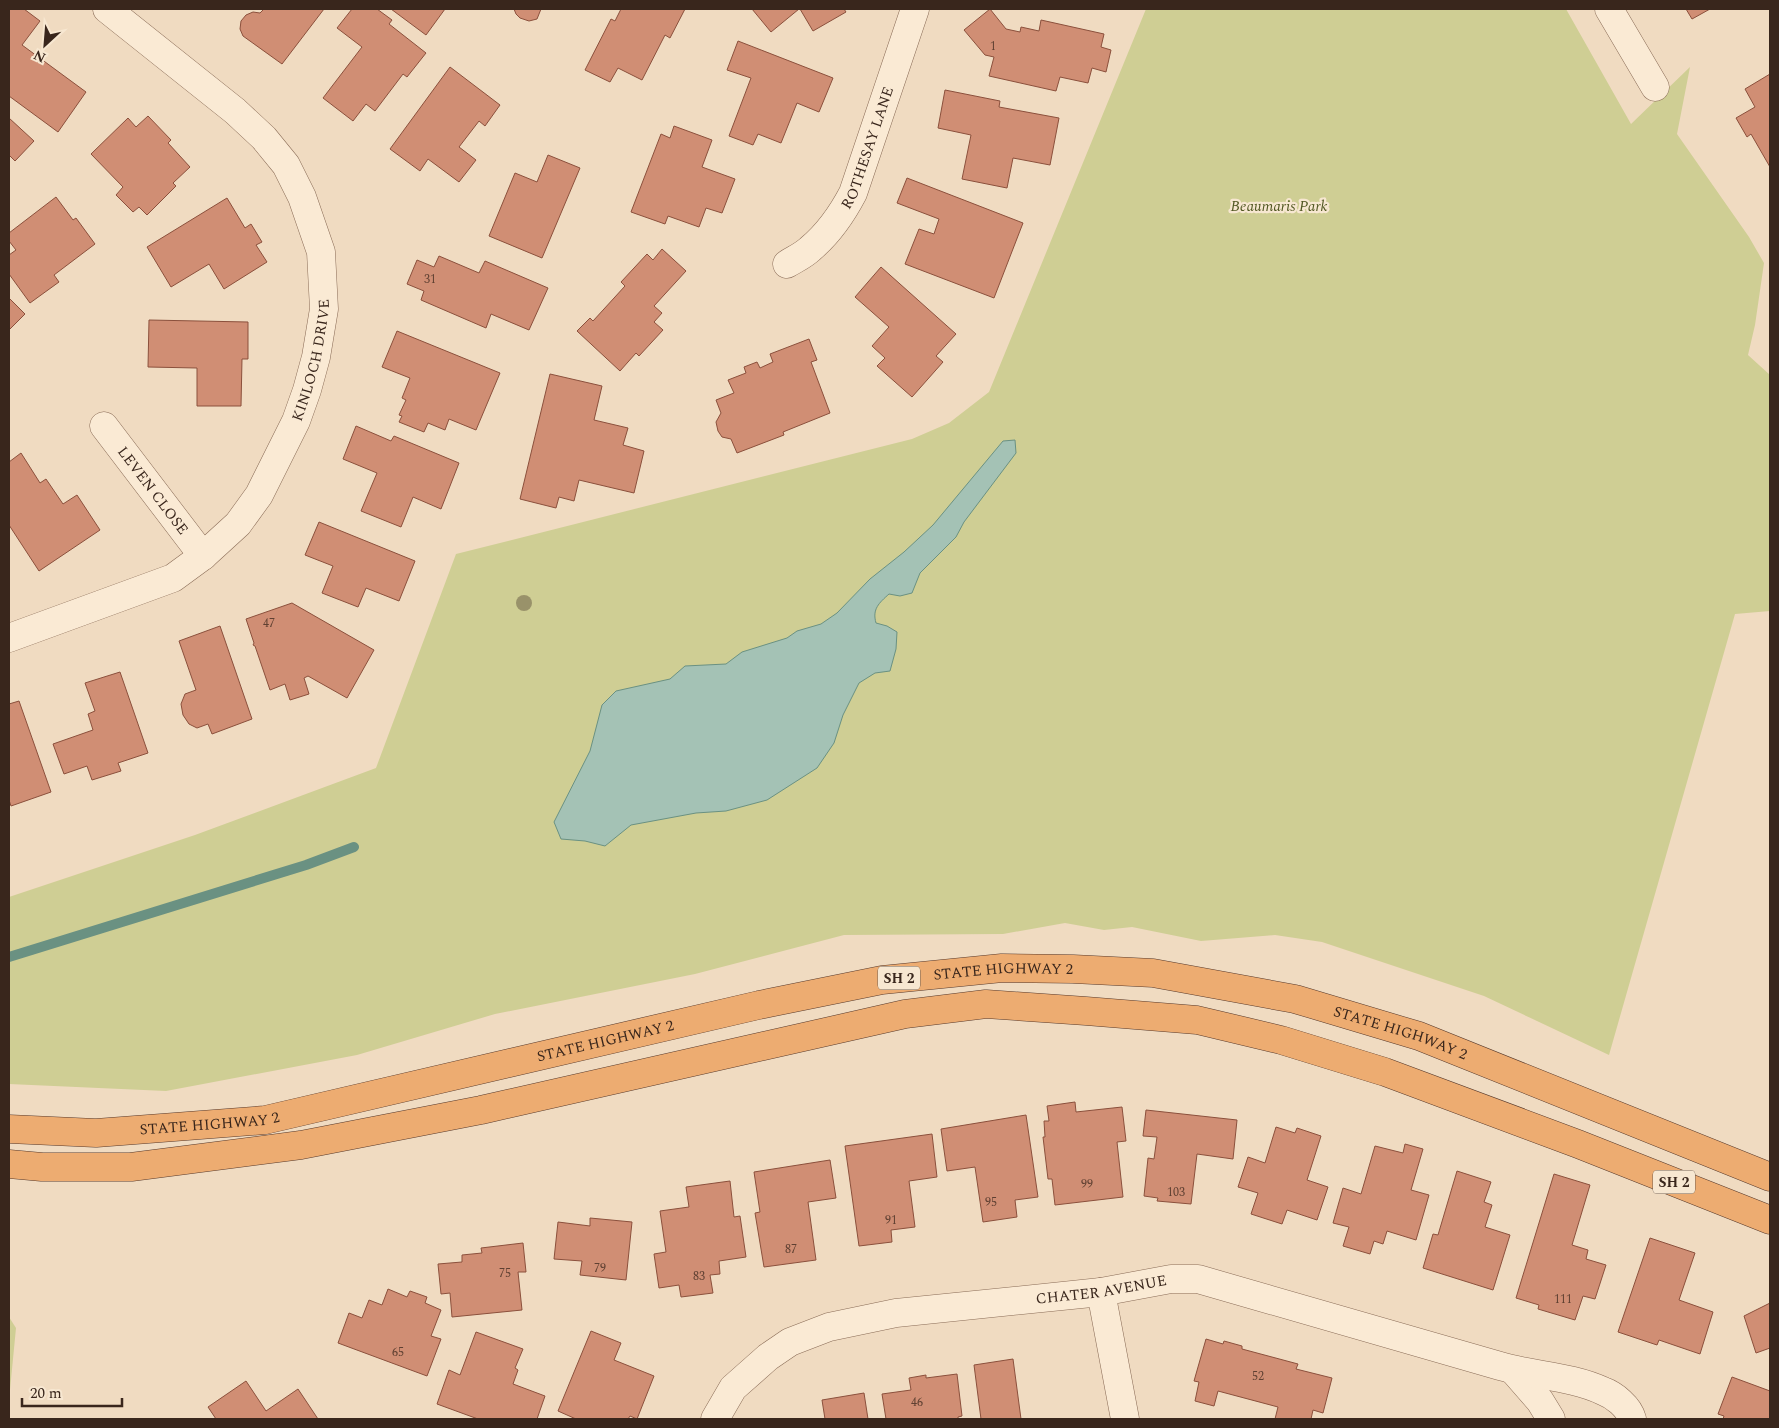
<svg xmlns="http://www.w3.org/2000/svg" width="1779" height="1428" font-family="Spectral,serif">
<rect width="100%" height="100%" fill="#f0dbc1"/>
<g fill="#cfce94">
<path d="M 1146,9 L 1566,9 L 1631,124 L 1690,67 L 1677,134 L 1749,237 L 1764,263 L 1755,325 L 1748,355 L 1770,375 L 1770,611 L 1735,614 L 1609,1055 L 1484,996 L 1322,942 L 1275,935 L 1201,941 L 1132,927 L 1104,930 L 1065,923 L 1003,934 L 844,935 L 695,974 L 495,1014 L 357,1055 L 166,1091 L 9,1084 L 9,897 L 195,835 L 376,768 L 456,554 L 912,439 L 949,423 L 989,392 Z"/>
<path d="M 9,1317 L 16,1328 L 9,1400 Z"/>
</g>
<path fill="#a4c2b5" stroke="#6a9182" d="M 1015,440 L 1016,453 L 964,522 L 956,537 L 920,573 L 912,593 L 900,596 L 889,594 C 879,603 872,609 876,623 L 887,626 L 897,632 L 896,649 L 890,671 L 875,673 L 859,683 L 843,715 L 834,743 L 817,768 L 767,800 L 726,811 L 696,813 L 631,825 L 605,846 L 585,841 L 561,839 L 554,822 L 590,751 L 602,705 L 616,691 L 670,679 L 685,666 L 726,664 L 742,652 L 787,638 L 797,631 L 821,624 L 837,613 L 870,579 L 904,552 L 933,525 L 1003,441 Z"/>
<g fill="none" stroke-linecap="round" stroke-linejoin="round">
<path stroke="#6a9182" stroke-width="10" d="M 9,957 L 306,865 L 354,847"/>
</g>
<g fill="#d08e74" stroke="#8b503c">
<path d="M 9,9 L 24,9 L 40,21 L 22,45 L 86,92 L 58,132 L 9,96 Z"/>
<path d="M 264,9 L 324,9 L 282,64 L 243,36 L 240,29 L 241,21 L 246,15 L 253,12 L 260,13 Z"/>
<path d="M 352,9 L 377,9 L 392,20 L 389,24 L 426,53 L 407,77 L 403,74 L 375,111 L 366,104 L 353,121 L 323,98 L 362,47 L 337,28 Z"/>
<path d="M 391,9 L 445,9 L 426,35 Z"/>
<path d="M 514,9 L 541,9 L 537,19 L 529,21 L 520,18 L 516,14 Z"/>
<path d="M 621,9 L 685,9 L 670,38 L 665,35 L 642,80 L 618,68 L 610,82 L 585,70 L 611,19 L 615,21 Z"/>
<path d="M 752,9 L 799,9 L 771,32 Z"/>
<path d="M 800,9 L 844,9 L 846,12 L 813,31 Z"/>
<path d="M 990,9 L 1006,29 L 1020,32 L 1021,27 L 1039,31 L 1041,20 L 1104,34 L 1101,47 L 1111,50 L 1106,72 L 1092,68 L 1088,83 L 1060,77 L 1056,91 L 989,76 L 994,57 L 985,55 L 964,30 Z"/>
<path d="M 1686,9 L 1710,9 L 1692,19 Z"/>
<path d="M 738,41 L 833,78 L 819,112 L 797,103 L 781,143 L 758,134 L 753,145 L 729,136 L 751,78 L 727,70 Z"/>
<path d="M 450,67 L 500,105 L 485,126 L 479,121 L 459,147 L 476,160 L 459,182 L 428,159 L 420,171 L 390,149 Z"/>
<path d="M 1770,74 L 1770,167 L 1751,134 L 1747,137 L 1736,118 L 1755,107 L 1745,89 Z"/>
<path d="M 945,90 L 1000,101 L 999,107 L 1059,118 L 1050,165 L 1013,158 L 1007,188 L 962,179 L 971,135 L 938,128 Z"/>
<path d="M 148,116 L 171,140 L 168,143 L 190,167 L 173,183 L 176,186 L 147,215 L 139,207 L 133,212 L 116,195 L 123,187 L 91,154 L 128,118 L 136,127 Z"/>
<path d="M 9,118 L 34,141 L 15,161 L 9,155 Z"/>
<path d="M 674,126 L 712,140 L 702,167 L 735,179 L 722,213 L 706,208 L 699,227 L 668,216 L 665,224 L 631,212 L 661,134 L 670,138 Z"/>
<path d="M 548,155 L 580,168 L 542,258 L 489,236 L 515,173 L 537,182 Z"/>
<path d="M 907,178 L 1023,223 L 994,298 L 905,264 L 919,229 L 934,234 L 939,219 L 897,203 Z"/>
<path d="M 56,197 L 73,220 L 76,218 L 95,244 L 54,275 L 59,282 L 30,303 L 9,274 L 9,255 L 16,250 L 9,241 L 9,233 Z"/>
<path d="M 227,198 L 245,228 L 251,224 L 262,242 L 256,245 L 267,262 L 224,289 L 209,264 L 171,287 L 147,247 Z"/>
<path d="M 662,249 L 686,271 L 654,306 L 662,313 L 654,322 L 663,330 L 639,356 L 636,353 L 620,371 L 577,331 L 590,318 L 593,321 L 625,286 L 621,282 L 647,254 L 653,260 Z"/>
<path d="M 439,256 L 479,273 L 485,261 L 548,288 L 529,330 L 491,314 L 486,328 L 421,300 L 424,291 L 407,284 L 417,260 L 434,267 Z"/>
<path d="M 881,267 L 956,334 L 936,356 L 943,362 L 912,397 L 877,366 L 885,358 L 872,346 L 889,327 L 855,297 Z"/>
<path d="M 9,298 L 25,314 L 9,330 Z"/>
<path d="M 149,320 L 248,322 L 248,359 L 242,359 L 241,406 L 197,406 L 197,368 L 148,367 Z"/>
<path d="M 397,331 L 500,373 L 476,430 L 449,419 L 445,430 L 428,423 L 424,432 L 399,422 L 402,416 L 399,415 L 406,400 L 402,398 L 410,378 L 382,367 Z"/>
<path d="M 809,339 L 817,360 L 811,362 L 830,413 L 783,432 L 784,435 L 737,453 L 731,439 L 722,437 L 718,431 L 716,422 L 721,413 L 716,400 L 734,393 L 728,380 L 746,373 L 744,367 L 757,362 L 760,368 L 773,362 L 770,354 Z"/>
<path d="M 550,374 L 602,386 L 594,420 L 628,428 L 623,445 L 644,451 L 634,493 L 579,480 L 574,501 L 559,497 L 556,508 L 520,499 Z"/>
<path d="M 356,426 L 391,441 L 394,436 L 459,463 L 441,509 L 413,497 L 401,527 L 361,511 L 377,473 L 343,459 Z"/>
<path d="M 21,453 L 40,483 L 46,479 L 63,504 L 77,495 L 100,530 L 39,571 L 9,525 L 9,462 Z"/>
<path d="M 319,522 L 415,561 L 399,601 L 366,588 L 358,607 L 322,593 L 333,566 L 305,555 Z"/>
<path d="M 292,603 L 374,650 L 347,698 L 308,676 L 304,678 L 309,694 L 290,700 L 285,684 L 270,690 L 255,646 L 253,645 L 254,643 L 246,619 Z"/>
<path d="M 220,626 L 252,719 L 212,734 L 208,724 L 197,728 L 189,724 L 183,715 L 181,704 L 185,694 L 196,690 L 179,641 Z"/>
<path d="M 120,672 L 148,753 L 118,763 L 121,771 L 92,780 L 87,766 L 64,774 L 53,744 L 93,730 L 88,714 L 95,711 L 85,683 Z"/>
<path d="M 19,701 L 51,792 L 11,806 L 9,800 L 9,704 Z"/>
<path d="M 1075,1102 L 1076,1112 L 1122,1107 L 1126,1141 L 1117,1142 L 1123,1197 L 1055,1205 L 1052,1179 L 1048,1179 L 1043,1137 L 1045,1137 L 1044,1121 L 1049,1121 L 1047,1106 Z"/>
<path d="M 1146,1110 L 1237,1120 L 1233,1159 L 1197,1154 L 1191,1204 L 1157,1201 L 1158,1198 L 1144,1196 L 1148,1158 L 1154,1159 L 1157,1137 L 1143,1136 Z"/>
<path d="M 1026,1115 L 1038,1197 L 1015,1200 L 1017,1217 L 983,1222 L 975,1167 L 947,1171 L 941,1129 Z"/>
<path d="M 1276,1127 L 1295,1133 L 1297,1128 L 1321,1136 L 1307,1180 L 1328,1187 L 1317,1220 L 1287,1210 L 1282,1224 L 1251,1214 L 1258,1193 L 1238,1187 L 1248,1157 L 1265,1163 Z"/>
<path d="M 932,1134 L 937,1177 L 909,1181 L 915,1227 L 891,1230 L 892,1242 L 859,1246 L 845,1146 Z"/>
<path d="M 1405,1144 L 1423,1149 L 1411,1190 L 1429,1195 L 1416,1240 L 1387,1231 L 1383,1244 L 1374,1241 L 1370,1254 L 1343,1246 L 1349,1227 L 1333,1223 L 1343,1188 L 1361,1194 L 1375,1146 L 1403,1153 Z"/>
<path d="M 830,1160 L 836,1198 L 808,1202 L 816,1260 L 764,1267 L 755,1213 L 760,1212 L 754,1172 Z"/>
<path d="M 1457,1171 L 1491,1182 L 1484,1202 L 1492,1205 L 1485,1227 L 1510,1235 L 1493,1290 L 1423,1268 L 1433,1234 L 1438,1235 Z"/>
<path d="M 1554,1174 L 1590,1185 L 1572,1245 L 1588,1250 L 1586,1259 L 1606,1265 L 1595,1299 L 1583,1296 L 1575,1320 L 1538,1309 L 1539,1305 L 1516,1298 Z"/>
<path d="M 730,1181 L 734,1217 L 740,1216 L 746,1257 L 719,1261 L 720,1274 L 710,1275 L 713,1293 L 681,1297 L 679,1285 L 659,1288 L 654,1254 L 666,1252 L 660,1211 L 689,1207 L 686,1187 Z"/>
<path d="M 590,1218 L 632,1222 L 626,1280 L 580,1275 L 582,1261 L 554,1259 L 558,1222 L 590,1226 Z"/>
<path d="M 1650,1238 L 1695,1253 L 1679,1300 L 1713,1312 L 1700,1354 L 1659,1340 L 1657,1345 L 1618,1332 Z"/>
<path d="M 523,1243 L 526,1272 L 518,1272 L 522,1310 L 452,1317 L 450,1293 L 441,1294 L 438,1264 L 462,1262 L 462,1255 L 482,1253 L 481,1248 Z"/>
<path d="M 388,1289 L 407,1297 L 410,1291 L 427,1297 L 425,1303 L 441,1310 L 431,1336 L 441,1339 L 427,1376 L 338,1343 L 349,1313 L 362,1318 L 369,1300 L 382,1305 Z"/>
<path d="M 1770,1303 L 1770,1348 L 1756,1353 L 1744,1316 Z"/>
<path d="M 591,1331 L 621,1343 L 614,1360 L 654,1376 L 637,1419 L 630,1416 L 628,1419 L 576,1419 L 558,1411 Z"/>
<path d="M 476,1332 L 523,1349 L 515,1368 L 518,1370 L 513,1384 L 545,1396 L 537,1419 L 478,1419 L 437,1404 L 449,1370 L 460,1375 Z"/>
<path d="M 1206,1339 L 1223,1344 L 1224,1341 L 1242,1346 L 1242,1349 L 1298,1364 L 1296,1369 L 1332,1378 L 1323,1413 L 1313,1410 L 1311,1419 L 1275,1419 L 1278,1407 L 1218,1391 L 1214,1406 L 1195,1401 L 1199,1382 L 1194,1381 Z"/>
<path d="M 1013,1359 L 1021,1419 L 981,1419 L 974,1365 Z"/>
<path d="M 957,1374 L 962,1416 L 958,1417 L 958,1419 L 886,1419 L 882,1394 L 911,1390 L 909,1378 L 926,1375 L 926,1378 Z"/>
<path d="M 1732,1377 L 1770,1391 L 1770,1419 L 1723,1419 L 1724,1416 L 1718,1414 Z"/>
<path d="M 246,1381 L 266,1411 L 298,1389 L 318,1419 L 216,1419 L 208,1407 Z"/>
<path d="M 864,1393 L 868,1419 L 825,1419 L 822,1400 Z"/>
</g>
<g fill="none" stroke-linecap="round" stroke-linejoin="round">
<defs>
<g id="minor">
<path d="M 1609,9 L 1655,87"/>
<path id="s1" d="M 787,264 C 795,259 804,255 810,249 C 828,234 842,214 853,193 L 915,9"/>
<path id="s2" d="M 104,426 L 203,556"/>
<path id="s3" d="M 9,638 L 173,578 L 203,556 L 238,524 L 259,495 L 296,421 L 307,390 L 316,357 L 324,309 L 321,252 L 302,197 L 286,165 L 264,138 L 235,111 L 107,9"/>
<path d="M 1101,1292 L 1125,1419"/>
<path d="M 1513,1370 L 1540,1401 L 1551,1419"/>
<path id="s4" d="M 715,1419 L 733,1388 L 768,1357 L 790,1342 L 829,1327 L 896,1313 L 1101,1292 L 1171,1279 L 1198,1279 C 1299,1308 1400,1337 1500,1366 C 1534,1376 1571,1376 1603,1391 C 1614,1395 1629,1407 1632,1419"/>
</g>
<g id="trunk">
<path id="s5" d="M 9,1129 L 96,1133 L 265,1120 L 759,1005 L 882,980 L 1002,968 L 1073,969 L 1153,973 L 1295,999 L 1419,1036 L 1770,1177"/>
<path d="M 9,1164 L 42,1167 L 131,1167 L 301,1145 L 481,1110 L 905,1014 L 986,1004 L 1086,1011 L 1197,1020 L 1281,1040 L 1385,1072 L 1578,1144 L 1770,1220"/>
</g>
</defs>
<use href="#minor" stroke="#8a6c57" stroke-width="29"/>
<use href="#trunk" stroke="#583a2c" stroke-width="29"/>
<use href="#minor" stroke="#faead4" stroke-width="28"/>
<use href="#trunk" stroke="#edac71" stroke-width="28"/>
</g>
<circle fill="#99926a" cx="524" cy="603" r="8"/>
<g text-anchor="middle" stroke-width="4.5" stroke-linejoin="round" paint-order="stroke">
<g font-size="12" fill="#5f4032">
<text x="993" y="50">1</text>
<text x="430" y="283">31</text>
<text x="269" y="627">47</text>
<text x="1087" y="1188">99</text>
<text x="1176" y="1196">103</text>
<text x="991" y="1206">95</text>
<text x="891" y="1224">91</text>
<text x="791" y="1253">87</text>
<text x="600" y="1272">79</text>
<text x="505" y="1277">75</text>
<text x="699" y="1280">83</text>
<text x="1563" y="1303">111</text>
<text x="398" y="1356">65</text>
<text x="1258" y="1380">52</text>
<text x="917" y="1406">46</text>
</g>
<g fill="#f7e7d1" stroke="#726052" stroke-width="1">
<rect x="878" y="966.5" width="42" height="23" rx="4"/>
<rect x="1653" y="1170.5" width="42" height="23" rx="4"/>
</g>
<g font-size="14" font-weight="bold" fill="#39261c">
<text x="899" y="983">SH 2</text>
<text x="1674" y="1187">SH 2</text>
</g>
<g font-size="15" fill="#39261c" stroke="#f7e7d1">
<text dy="5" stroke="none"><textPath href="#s1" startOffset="146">ROTHESAY LANE</textPath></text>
<text dy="5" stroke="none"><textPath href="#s3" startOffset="441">KINLOCH DRIVE</textPath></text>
<text dy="5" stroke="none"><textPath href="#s2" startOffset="81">LEVEN CLOSE</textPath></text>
<text dy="5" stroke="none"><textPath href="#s5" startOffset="1011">STATE HIGHWAY 2</textPath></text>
<text dy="5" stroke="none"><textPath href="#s5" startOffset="1416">STATE HIGHWAY 2</textPath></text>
<text dy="5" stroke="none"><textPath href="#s5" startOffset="606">STATE HIGHWAY 2</textPath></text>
<text dy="5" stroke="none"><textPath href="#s5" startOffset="201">STATE HIGHWAY 2</textPath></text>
<text dy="5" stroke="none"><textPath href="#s4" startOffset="426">CHATER AVENUE</textPath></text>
</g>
<g font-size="15" font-style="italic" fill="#515722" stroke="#f7e7d1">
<text x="1279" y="211">Beaumaris Park</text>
</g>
</g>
<rect width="1779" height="1428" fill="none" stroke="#39261c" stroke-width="20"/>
<g transform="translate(45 45) rotate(206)" stroke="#f7e7d1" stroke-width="4" paint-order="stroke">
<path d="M0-4L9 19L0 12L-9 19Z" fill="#39261c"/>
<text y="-8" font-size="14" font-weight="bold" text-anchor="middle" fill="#39261c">N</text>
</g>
<path d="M22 1398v8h100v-8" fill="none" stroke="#39261c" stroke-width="2.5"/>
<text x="30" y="1398" font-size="15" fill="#39261c" stroke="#f7e7d1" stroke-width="4" paint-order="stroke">20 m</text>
</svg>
